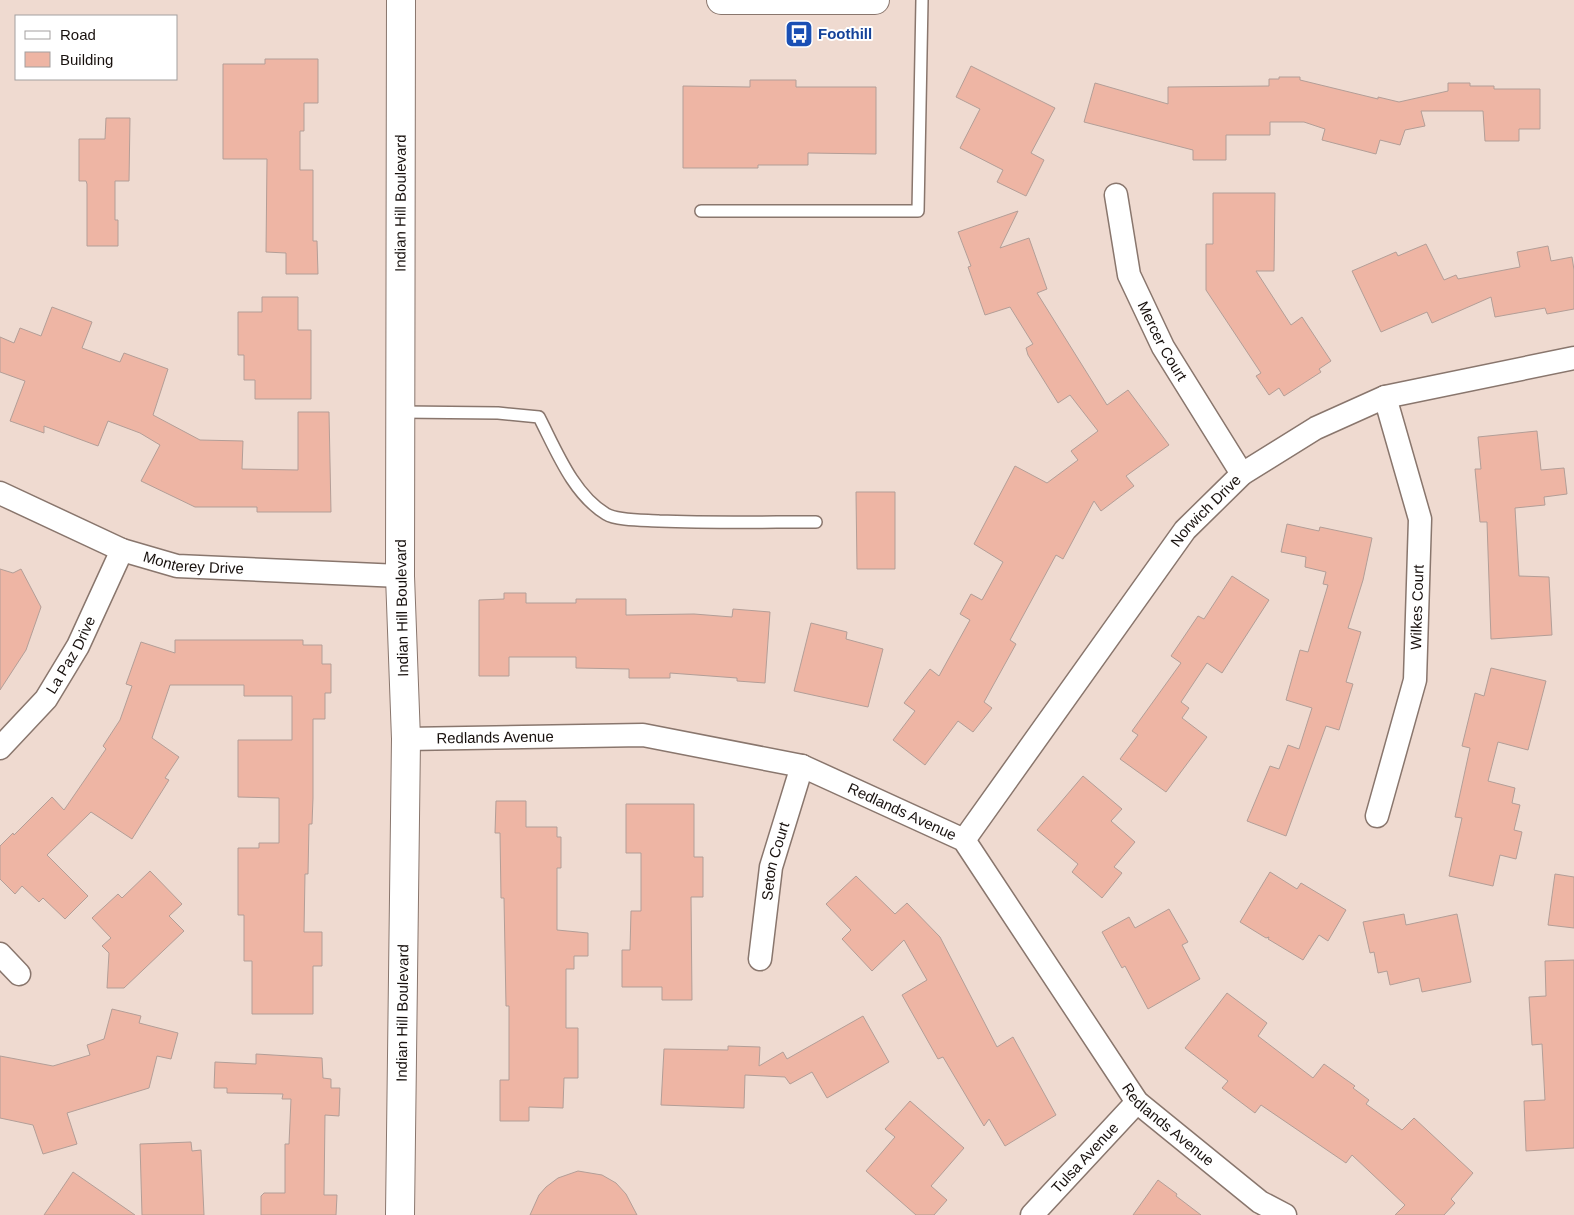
<svg xmlns="http://www.w3.org/2000/svg" width="1574" height="1215" font-family="Arial,sans-serif">
<rect width="100%" height="100%" fill="#efdad0"/>
<g fill="#eeb5a4" stroke="#b39e97">
<path d="M 265,59 L 318,59 L 318,103 L 304,103 L 304,131 L 300,131 L 300,170 L 313,170 L 313,241 L 317,241 L 318,274 L 286,274 L 286,253 L 266,252 L 267,159 L 223,159 L 223,64 L 265,64 Z"/>
<path d="M 971,66 L 1055,108 L 1031,153 L 1044,160 L 1026,196 L 997,182 L 1003,170 L 960,148 L 980,109 L 956,97 Z"/>
<path d="M 1279,77 L 1300,77 L 1300,80 L 1378,99 L 1378,97 L 1399,102 L 1448,91 L 1448,83 L 1470,83 L 1470,86 L 1494,86 L 1494,89 L 1540,89 L 1540,129 L 1519,129 L 1519,141 L 1485,141 L 1483,111 L 1421,111 L 1425,126 L 1405,130 L 1400,145 L 1380,140 L 1376,154 L 1322,140 L 1325,129 L 1304,122 L 1270,122 L 1270,135 L 1226,135 L 1226,160 L 1193,160 L 1193,150 L 1084,122 L 1095,83 L 1168,104 L 1168,87 L 1269,86 L 1269,79 L 1279,79 Z"/>
<path d="M 750,80 L 796,80 L 796,87 L 876,87 L 876,154 L 808,153 L 808,165 L 758,165 L 758,168 L 683,168 L 683,86 L 750,87 Z"/>
<path d="M 106,118 L 130,118 L 129,181 L 115,181 L 115,220 L 118,220 L 118,246 L 87,246 L 87,184 L 86,181 L 79,181 L 79,139 L 105,139 Z"/>
<path d="M 1213,193 L 1275,193 L 1274,271 L 1256,271 L 1291,325 L 1302,317 L 1331,361 L 1319,369 L 1321,372 L 1284,396 L 1279,388 L 1269,395 L 1256,376 L 1261,373 L 1206,290 L 1206,244 L 1213,244 Z"/>
<path d="M 1018,211 L 1000,248 L 1029,238 L 1047,289 L 1037,293 L 1107,405 L 1128,390 L 1169,445 L 1126,476 L 1134,486 L 1101,511 L 1094,501 L 1063,559 L 1056,555 L 1010,640 L 1016,644 L 984,702 L 992,708 L 973,732 L 958,721 L 925,765 L 893,740 L 915,711 L 904,703 L 930,669 L 939,676 L 970,620 L 960,614 L 971,594 L 982,600 L 1003,562 L 974,544 L 1015,466 L 1047,483 L 1078,460 L 1071,451 L 1098,431 L 1070,395 L 1058,403 L 1028,355 L 1026,348 L 1033,344 L 1010,307 L 985,315 L 974,284 L 968,267 L 971,266 L 958,232 Z"/>
<path d="M 1426,244 L 1444,280 L 1456,275 L 1458,279 L 1520,267 L 1517,252 L 1548,246 L 1551,261 L 1572,257 L 1574,270 L 1574,309 L 1547,314 L 1545,308 L 1495,317 L 1491,297 L 1432,323 L 1427,312 L 1381,332 L 1352,271 L 1396,252 L 1398,256 Z"/>
<path d="M 262,297 L 298,297 L 298,330 L 311,330 L 311,399 L 255,399 L 255,380 L 244,380 L 244,355 L 238,355 L 238,312 L 262,312 Z"/>
<path d="M 52,307 L 92,322 L 82,348 L 120,362 L 124,353 L 168,369 L 153,415 L 200,440 L 243,441 L 242,469 L 298,470 L 298,412 L 329,412 L 331,512 L 257,512 L 257,507 L 195,507 L 141,481 L 160,445 L 140,433 L 108,421 L 98,446 L 44,426 L 44,433 L 10,421 L 25,381 L 0,372 L 0,337 L 14,343 L 20,328 L 41,336 Z"/>
<path d="M 1537,431 L 1541,470 L 1564,468 L 1567,494 L 1544,497 L 1545,505 L 1515,508 L 1519,576 L 1549,577 L 1552,635 L 1491,639 L 1487,522 L 1480,522 L 1475,469 L 1481,469 L 1478,437 Z"/>
<path d="M 856,492 L 895,492 L 895,569 L 857,569 Z"/>
<path d="M 1287,524 L 1319,531 L 1320,527 L 1372,538 L 1363,580 L 1348,628 L 1361,632 L 1346,682 L 1353,684 L 1339,730 L 1326,726 L 1286,836 L 1247,821 L 1270,766 L 1279,769 L 1288,745 L 1299,749 L 1312,708 L 1286,700 L 1300,650 L 1308,652 L 1328,585 L 1323,584 L 1326,572 L 1305,567 L 1306,557 L 1281,552 Z"/>
<path d="M 0,569 L 13,573 L 21,569 L 41,607 L 26,650 L 0,690 Z"/>
<path d="M 1232,576 L 1269,600 L 1222,673 L 1207,663 L 1181,702 L 1189,708 L 1182,718 L 1207,737 L 1166,792 L 1120,759 L 1138,735 L 1132,731 L 1181,663 L 1171,656 L 1198,616 L 1204,619 Z"/>
<path d="M 504,593 L 526,593 L 526,603 L 576,603 L 576,599 L 626,599 L 626,615 L 694,614 L 732,617 L 733,609 L 770,612 L 765,683 L 737,681 L 737,678 L 670,673 L 670,678 L 629,678 L 629,669 L 576,668 L 576,657 L 509,657 L 509,676 L 479,676 L 479,600 L 504,599 Z"/>
<path d="M 811,623 L 847,632 L 846,639 L 883,649 L 868,707 L 794,691 Z"/>
<path d="M 175,640 L 303,640 L 303,645 L 322,645 L 322,664 L 331,664 L 331,693 L 325,693 L 325,719 L 313,719 L 313,798 L 312,824 L 309,824 L 308,874 L 305,874 L 304,932 L 322,932 L 322,966 L 313,966 L 313,1014 L 252,1014 L 252,961 L 244,961 L 244,915 L 238,915 L 238,848 L 259,848 L 259,843 L 279,843 L 279,798 L 238,797 L 238,740 L 292,740 L 292,696 L 244,696 L 244,685 L 170,685 L 152,738 L 179,757 L 165,778 L 169,780 L 132,839 L 91,812 L 47,855 L 88,896 L 65,919 L 43,898 L 39,902 L 22,886 L 15,894 L 0,879 L 0,846 L 13,833 L 14,835 L 52,797 L 64,810 L 106,749 L 103,746 L 120,720 L 132,686 L 126,684 L 141,642 L 175,653 Z"/>
<path d="M 1491,668 L 1546,681 L 1528,750 L 1498,742 L 1488,781 L 1515,788 L 1512,803 L 1520,805 L 1514,830 L 1522,832 L 1516,859 L 1500,855 L 1493,886 L 1449,876 L 1462,818 L 1455,817 L 1470,748 L 1462,746 L 1475,693 L 1484,696 Z"/>
<path d="M 1083,776 L 1122,809 L 1111,821 L 1135,842 L 1114,867 L 1122,873 L 1102,898 L 1072,872 L 1078,864 L 1037,830 Z"/>
<path d="M 496,801 L 526,801 L 526,827 L 557,827 L 557,837 L 561,837 L 561,868 L 557,868 L 557,930 L 588,933 L 588,956 L 574,956 L 574,969 L 566,969 L 566,1028 L 578,1028 L 578,1078 L 564,1078 L 563,1108 L 529,1107 L 529,1121 L 500,1121 L 500,1080 L 509,1080 L 509,1006 L 506,1006 L 504,898 L 501,898 L 500,833 L 495,833 Z"/>
<path d="M 626,804 L 694,804 L 694,857 L 703,857 L 703,897 L 691,897 L 692,1000 L 662,1000 L 662,987 L 622,987 L 622,950 L 630,950 L 631,911 L 641,911 L 641,853 L 626,853 Z"/>
<path d="M 150,871 L 182,904 L 169,916 L 184,931 L 124,988 L 107,988 L 109,953 L 102,946 L 111,938 L 92,918 L 118,894 L 122,898 Z"/>
<path d="M 1270,872 L 1297,889 L 1301,883 L 1346,910 L 1328,941 L 1319,935 L 1303,960 L 1268,939 L 1269,937 L 1266,938 L 1240,922 Z"/>
<path d="M 1555,874 L 1574,877 L 1574,928 L 1548,925 Z"/>
<path d="M 856,876 L 895,914 L 907,903 L 940,937 L 997,1047 L 1013,1037 L 1056,1115 L 1005,1146 L 989,1119 L 984,1126 L 943,1057 L 938,1059 L 902,995 L 927,980 L 904,940 L 872,971 L 842,939 L 851,930 L 826,904 Z"/>
<path d="M 1169,909 L 1188,942 L 1182,945 L 1200,979 L 1148,1009 L 1125,966 L 1122,968 L 1102,932 L 1129,917 L 1135,928 Z"/>
<path d="M 1404,914 L 1406,925 L 1457,914 L 1471,982 L 1422,992 L 1419,978 L 1390,985 L 1387,971 L 1378,973 L 1374,952 L 1370,953 L 1363,922 Z"/>
<path d="M 1574,960 L 1574,1148 L 1526,1151 L 1524,1101 L 1545,1100 L 1542,1044 L 1532,1045 L 1529,997 L 1546,996 L 1545,961 Z"/>
<path d="M 1227,993 L 1267,1023 L 1258,1036 L 1313,1078 L 1324,1064 L 1355,1086 L 1353,1088 L 1369,1100 L 1366,1104 L 1402,1130 L 1414,1118 L 1473,1173 L 1451,1199 L 1455,1203 L 1444,1215 L 1395,1215 L 1405,1205 L 1352,1155 L 1346,1163 L 1261,1105 L 1255,1113 L 1222,1088 L 1228,1081 L 1185,1048 Z"/>
<path d="M 112,1009 L 141,1016 L 139,1023 L 178,1033 L 171,1059 L 157,1056 L 149,1088 L 67,1113 L 77,1144 L 43,1154 L 33,1125 L 0,1118 L 0,1056 L 53,1066 L 90,1055 L 87,1045 L 104,1039 Z"/>
<path d="M 863,1016 L 889,1062 L 827,1098 L 812,1072 L 790,1084 L 785,1077 L 745,1075 L 744,1108 L 661,1105 L 664,1049 L 728,1050 L 728,1046 L 760,1047 L 759,1066 L 783,1052 L 787,1059 Z"/>
<path d="M 256,1054 L 322,1058 L 323,1078 L 331,1079 L 331,1088 L 340,1088 L 339,1116 L 325,1115 L 324,1195 L 337,1195 L 336,1215 L 261,1215 L 261,1196 L 264,1193 L 285,1193 L 285,1144 L 289,1144 L 291,1099 L 282,1099 L 283,1094 L 227,1093 L 227,1088 L 214,1088 L 215,1062 L 256,1064 Z"/>
<path d="M 910,1101 L 964,1148 L 931,1186 L 947,1200 L 934,1215 L 916,1215 L 866,1171 L 895,1137 L 885,1129 Z"/>
<path d="M 191,1142 L 192,1151 L 201,1150 L 204,1215 L 142,1215 L 140,1144 Z"/>
<path d="M 578,1171 L 602,1175 L 616,1183 L 626,1194 L 637,1215 L 530,1215 L 539,1195 L 546,1187 L 558,1178 Z"/>
<path d="M 73,1172 L 135,1215 L 44,1215 Z"/>
<path d="M 1158,1180 L 1177,1194 L 1176,1196 L 1201,1215 L 1133,1215 Z"/>
</g>
<g fill="none" stroke-linecap="round" stroke-linejoin="round">
<defs>
<g id="service">
<path d="M 701,211 L 918,211 L 922,0"/>
<path d="M 401,412 L 498,413 L 539,417 C 556,450 573,494 606,514 C 617,521 646,520 659,521 C 711,523 764,522 816,522"/>
</g>
<g id="minor">
<path id="s1" d="M 1116,195 L 1129,275 L 1163,347 L 1242,474"/>
<path id="s2" d="M 0,493 L 122,550 L 177,566 L 400,576"/>
<path id="s3" d="M 406,739 L 643,735 L 802,766 L 964,840 L 1137,1102 L 1260,1202 L 1285,1215"/>
<path id="s4" d="M 0,748 L 46,699 L 78,646 L 122,550"/>
<path id="s5" d="M 1377,816 L 1415,680 L 1420,519 L 1385,397"/>
<path id="s6" d="M 964,840 L 1185,530 L 1242,474 L 1316,428 L 1385,397 L 1574,358"/>
<path d="M 0,954 L 19,974"/>
<path id="s7" d="M 760,959 L 771,867 L 802,766"/>
<path id="s8" d="M 1032,1215 L 1137,1102"/>
</g>
<g id="tertiary">
<path id="s9" d="M 400,1215 L 406,739 L 400,576 L 401,0"/>
</g>
<path id="primary" d="M 721,0 L 875,0"/>
</defs>
<use href="#service" stroke="#89766d" stroke-width="14"/>
<use href="#minor" stroke="#89766d" stroke-width="25"/>
<use href="#tertiary" stroke="#89766d" stroke-width="30"/>
<use href="#primary" stroke="#89766d" stroke-width="30"/>
<use href="#service" stroke="#fff" stroke-width="11"/>
<use href="#minor" stroke="#fff" stroke-width="22"/>
<use href="#tertiary" stroke="#fff" stroke-width="28"/>
<use href="#primary" stroke="#fff" stroke-width="28"/>
</g>
<defs>
<symbol id="bus-square" viewBox="-11 -11 22 22"><rect x="-9" y="-9" width="18" height="18" rx="4" fill="#1a4fb4" stroke="#fff"/><path d="M-5-6H5V4H4V6H2V4H-2V6H-4V4H-5ZM-3.5-4V0h7V-4ZM-3.5 1.2v1.5H-2V1.2ZM2 1.2v1.5H3.5V1.2Z" fill="#fff"/></symbol>
</defs>
<g fill-rule="evenodd">
<use href="#bus-square" x="783" y="18" width="32" height="32"/>
</g>
<g text-anchor="middle" stroke-width="4" stroke-linejoin="round" paint-order="stroke">
<g font-size="15" font-weight="bold" fill="#164399" stroke="#fff" text-anchor="start">
<text x="818" y="39">Foothill</text>
</g>
<g font-size="15" fill="#18110e" stroke="#fff">
<text dy="5" stroke="none"><textPath href="#s9" startOffset="1012">Indian Hill Boulevard</textPath></text>
<text dy="5" stroke="none"><textPath href="#s1" startOffset="155">Mercer Court</textPath></text>
<text dy="5" stroke="none"><textPath href="#s6" startOffset="409">Norwich Drive</textPath></text>
<text dy="5" stroke="none"><textPath href="#s2" startOffset="208">Monterey Drive</textPath></text>
<text dy="5" stroke="none"><textPath href="#s5" startOffset="214">Wilkes Court</textPath></text>
<text transform="translate(402 608) rotate(-91)" y="5">Indian Hill Boulevard</text>
<text dy="5" stroke="none"><textPath href="#s4" startOffset="118">La Paz Drive</textPath></text>
<text dy="5" stroke="none"><textPath href="#s3" startOffset="89">Redlands Avenue</textPath></text>
<text dy="5" stroke="none"><textPath href="#s3" startOffset="509">Redlands Avenue</textPath></text>
<text dy="5" stroke="none"><textPath href="#s7" startOffset="99">Seton Court</textPath></text>
<text dy="5" stroke="none"><textPath href="#s9" startOffset="202">Indian Hill Boulevard</textPath></text>
<text dy="5" stroke="none"><textPath href="#s3" startOffset="929">Redlands Avenue</textPath></text>
<text dy="5" stroke="none"><textPath href="#s8" startOffset="78">Tulsa Avenue</textPath></text>
</g>
</g>
<rect x="15" y="15" width="162" height="65" fill="#ffffff" stroke="#a3a09f"/>
<rect x="25" y="31" width="25" height="8" fill="#ffffff" stroke="#a3a09f"/>
<text x="60" y="40" font-size="15" fill="#18110e">Road</text>
<rect x="25" y="52" width="25" height="15" fill="#eeb5a4" stroke="#a3a09f"/>
<text x="60" y="65" font-size="15" fill="#18110e">Building</text>
</svg>
